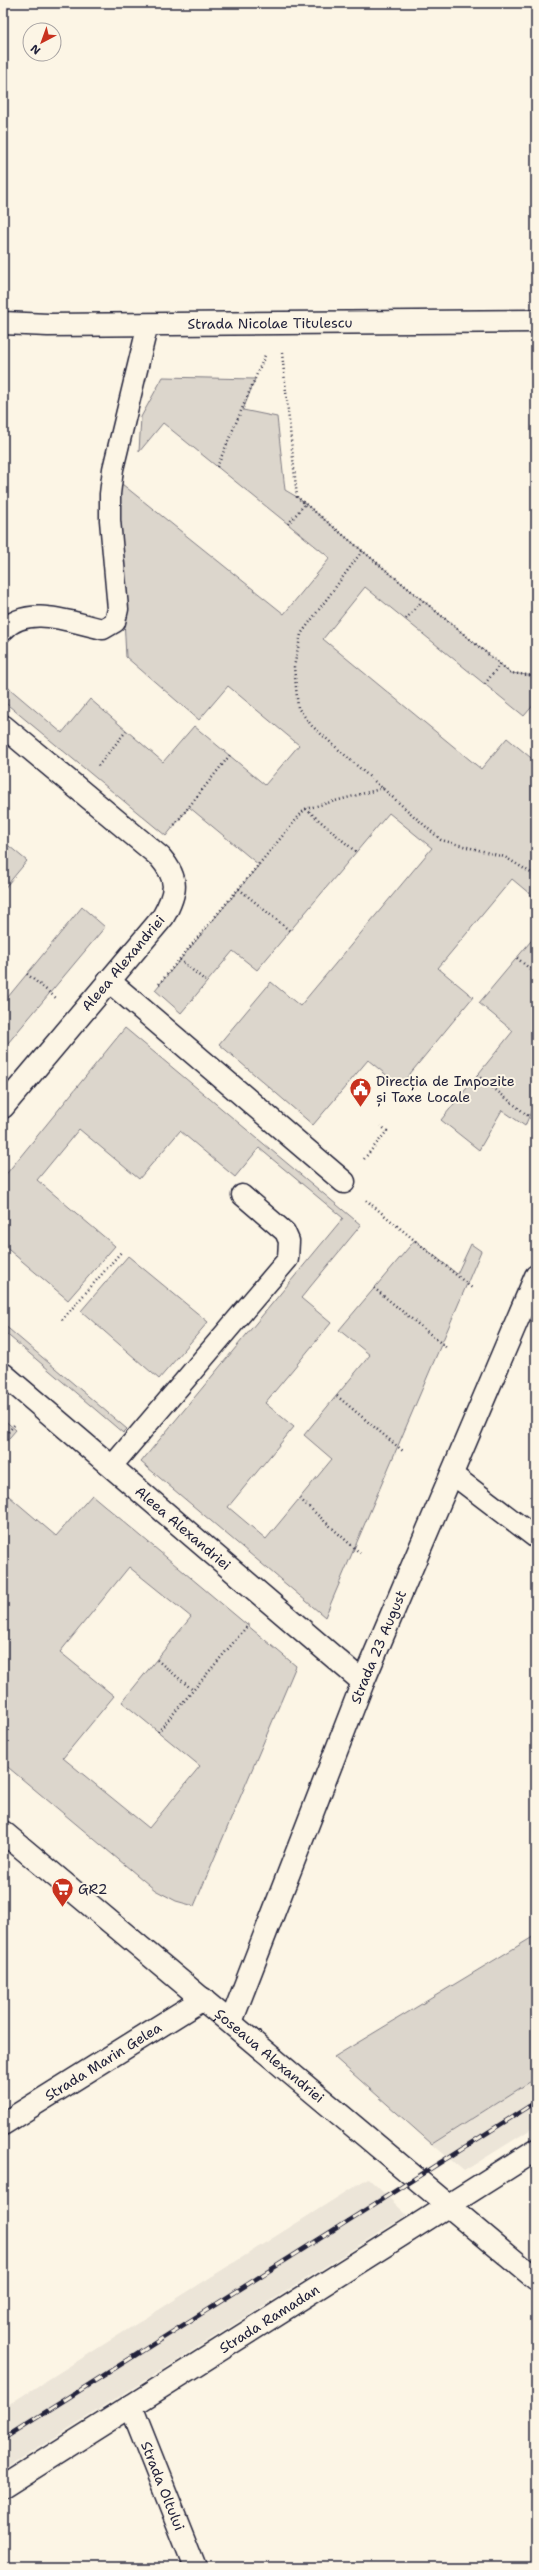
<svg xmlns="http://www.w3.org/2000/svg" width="539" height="2570" font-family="'Shantell Sans',sans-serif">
<rect width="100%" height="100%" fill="#fcf5e5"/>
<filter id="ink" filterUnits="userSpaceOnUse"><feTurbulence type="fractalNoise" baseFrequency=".025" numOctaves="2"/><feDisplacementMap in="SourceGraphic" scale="8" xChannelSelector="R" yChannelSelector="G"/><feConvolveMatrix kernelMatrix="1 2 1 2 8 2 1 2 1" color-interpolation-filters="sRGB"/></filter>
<g filter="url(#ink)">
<g fill="#ece5d8">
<path d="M 536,2078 L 536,2126 L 464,2171 L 432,2144 Z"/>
<path d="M 368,2178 L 407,2215 L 3,2470 L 3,2408 Z"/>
</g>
<g fill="#dcd6cc" stroke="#7f7c84" fill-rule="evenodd">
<path d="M 163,377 L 255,379 L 243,410 L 277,417 L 285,490 L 297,497 L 511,673 L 536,676 L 536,702 L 524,716 L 365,587 L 323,639 L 481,769 L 507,738 L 536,762 L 536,899 L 512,879 L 438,968 L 473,997 L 400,1086 L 368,1060 L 313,1125 L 219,1044 L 271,982 L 300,1006 L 432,848 L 389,813 L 257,970 L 233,951 L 181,1013 L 155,990 L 259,865 L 189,807 L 166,836 L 3,701 L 3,683 L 62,733 L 90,699 L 163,762 L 194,726 L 265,785 L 299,745 L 228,686 L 199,720 L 126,657 L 117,480 L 284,614 L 330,558 L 163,423 L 139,452 L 141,417 Z"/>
<path d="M 3,841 L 27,861 L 3,890 Z"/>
<path d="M 82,907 L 105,927 L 3,1049 L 3,1003 Z"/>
<path d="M 536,935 L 536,1100 L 525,1126 L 502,1110 L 479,1150 L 441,1120 L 513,1031 L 479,1003 Z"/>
<path d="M 125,1028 L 361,1225 L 301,1298 L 331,1323 L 265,1403 L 294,1427 L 228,1507 L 266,1539 L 332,1459 L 304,1435 L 370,1355 L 339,1330 L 415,1240 L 457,1274 L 471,1244 L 481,1251 L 325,1617 L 141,1462 L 343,1218 L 259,1148 L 235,1177 L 180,1131 L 139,1179 L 79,1129 L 37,1180 L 115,1246 L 68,1300 L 3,1245 L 3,1178 Z"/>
<path d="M 128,1256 L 208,1322 L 159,1379 L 81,1311 Z"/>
<path d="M 3,1324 L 127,1429 L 123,1433 L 3,1331 Z"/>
<path d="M 3,1419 L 16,1430 L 3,1445 Z"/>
<path d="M 3,1491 L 56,1536 L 92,1495 L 296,1666 L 194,1906 L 176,1901 L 155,1890 L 3,1763 ZM 129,1567 L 191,1617 L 122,1702 L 200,1766 L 149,1828 L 63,1758 L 114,1696 L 60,1652 Z"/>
<path d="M 536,1935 L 536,2078 L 432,2144 L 334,2057 Z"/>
</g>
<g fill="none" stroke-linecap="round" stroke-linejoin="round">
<defs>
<g id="service">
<path d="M 3,631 C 27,603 73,623 103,629 L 115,622 L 118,609 L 110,520 L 110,494 L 113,469 L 148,324"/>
<path d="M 112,1466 L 288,1259 L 289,1241 L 285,1232 L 242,1195"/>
<path d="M 452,1474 L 536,1538"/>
</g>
<path id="pedestrian" d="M 109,981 L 344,1182"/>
<g id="minor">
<path id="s1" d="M 3,323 L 48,325 L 536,321"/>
<path d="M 3,726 L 160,857 C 179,879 177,892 163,917 L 3,1107"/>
<path id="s2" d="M 3,1374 L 363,1682"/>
<path id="s3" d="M 3,2124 L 203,1999"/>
<path id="s4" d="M 131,2406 L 195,2567"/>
</g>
<g id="tertiary">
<path id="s5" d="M 231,2022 L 363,1682 L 536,1276"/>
<path id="s6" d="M 3,2487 L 536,2150"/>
</g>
<g id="secondary">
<path id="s7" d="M 3,1832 L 536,2279"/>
</g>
</defs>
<use href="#service" stroke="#22223b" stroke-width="23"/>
<use href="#pedestrian" stroke="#22223b" stroke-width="25"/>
<use href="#minor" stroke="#22223b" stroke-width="25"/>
<use href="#tertiary" stroke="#22223b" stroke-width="25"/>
<use href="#secondary" stroke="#22223b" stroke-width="25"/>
<g stroke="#22223b" stroke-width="2.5" stroke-dasharray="1 3" stroke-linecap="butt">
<path d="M 282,353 L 297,497 L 511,673 L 536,676"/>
<path d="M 217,467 L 266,353"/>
<path d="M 288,524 L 305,504"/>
<path d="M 362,551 L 301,634 L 294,667 L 298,708 L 312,726 L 441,840 L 505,857 L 536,876"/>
<path d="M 406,619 L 422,601"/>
<path d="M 485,684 L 500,664"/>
<path d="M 98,766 L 127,730"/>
<path d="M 306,809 L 356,852"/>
<path d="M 172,828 L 230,755"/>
<path d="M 239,889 L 290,931"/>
<path d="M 517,958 L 536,974"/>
<path d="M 180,960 L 207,982"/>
<path d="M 27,974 L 56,998"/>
<path d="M 159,984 L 305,809 L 384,788"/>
<path d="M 477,1075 L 536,1122"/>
<path d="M 364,1159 L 387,1131 L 381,1126"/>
<path d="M 366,1200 L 472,1288"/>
<path d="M 374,1288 L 447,1348"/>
<path d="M 62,1320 L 122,1251"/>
<path d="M 337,1396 L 403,1451"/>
<path d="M 3,1438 L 16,1423"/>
<path d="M 300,1499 L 360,1553"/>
<path d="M 157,1660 L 193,1690"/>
<path d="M 158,1732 L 249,1624"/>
</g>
<use href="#service" stroke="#fcf5e5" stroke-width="20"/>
<use href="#pedestrian" stroke="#fcf5e5" stroke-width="22"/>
<use href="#minor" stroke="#fcf5e5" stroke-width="22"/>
<use href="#tertiary" stroke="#fcf5e5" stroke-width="22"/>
<use href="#secondary" stroke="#fcf5e5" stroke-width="22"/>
<defs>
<path id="rail" d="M 3,2439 L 536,2102"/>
</defs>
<use href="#rail" stroke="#22223b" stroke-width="4.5"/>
<use href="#rail" stroke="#fcf5e5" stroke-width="3" stroke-dasharray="9" stroke-linecap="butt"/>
</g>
</g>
<defs>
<symbol id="civic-pin" viewBox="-11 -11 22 30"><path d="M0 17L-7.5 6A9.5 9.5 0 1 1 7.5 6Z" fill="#c8321e" stroke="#fcf5e5"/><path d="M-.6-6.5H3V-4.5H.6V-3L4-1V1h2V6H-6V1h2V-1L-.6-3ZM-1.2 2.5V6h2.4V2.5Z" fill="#fff"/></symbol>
<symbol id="supermarket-pin" viewBox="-11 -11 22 30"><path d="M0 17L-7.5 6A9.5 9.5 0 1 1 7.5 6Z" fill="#c8321e" stroke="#fcf5e5"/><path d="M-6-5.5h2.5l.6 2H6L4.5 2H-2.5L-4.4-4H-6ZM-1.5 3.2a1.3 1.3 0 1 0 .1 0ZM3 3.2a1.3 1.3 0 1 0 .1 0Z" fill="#fff"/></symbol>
</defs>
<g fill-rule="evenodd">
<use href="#civic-pin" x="348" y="1076" width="25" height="34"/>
<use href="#supermarket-pin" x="50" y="1876" width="25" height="34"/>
</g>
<g text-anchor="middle" stroke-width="4" stroke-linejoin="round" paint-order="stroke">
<g font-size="14" fill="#22223b" stroke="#fcf5e5">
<text dy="5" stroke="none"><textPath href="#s1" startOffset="267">Strada Nicolae Titulescu</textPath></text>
<text transform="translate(123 963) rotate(-50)" y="5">Aleea Alexandriei</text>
<text dy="5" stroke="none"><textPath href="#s2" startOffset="237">Aleea Alexandriei</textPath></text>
<text dy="5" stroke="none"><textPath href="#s5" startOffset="403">Strada 23 August</textPath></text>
<text dy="5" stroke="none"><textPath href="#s7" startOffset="348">Șoseaua Alexandriei</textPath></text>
<text dy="5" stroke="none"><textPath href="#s3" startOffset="118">Strada Marin Gelea</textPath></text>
<text dy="5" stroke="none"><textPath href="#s6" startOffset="315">Strada Ramadan</textPath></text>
<text dy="5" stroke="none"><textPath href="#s4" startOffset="86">Strada Oltului</textPath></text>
</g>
<g font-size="14" fill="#22223b" stroke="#fcf5e5" text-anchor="start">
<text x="376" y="1086">Direcția de Impozite<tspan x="376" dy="16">și Taxe Locale</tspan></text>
<text x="78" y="1894">GR2</text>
</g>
</g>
<rect width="539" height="2570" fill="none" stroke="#fcf5e5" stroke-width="16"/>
<rect x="8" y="8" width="523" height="2554" fill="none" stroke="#22223b" stroke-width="1.5" filter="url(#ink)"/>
<g transform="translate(42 42) rotate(221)"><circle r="19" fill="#fcf5e5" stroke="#a5a1a1"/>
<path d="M0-3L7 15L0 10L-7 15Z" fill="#c8321e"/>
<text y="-6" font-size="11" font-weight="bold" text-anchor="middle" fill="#22223b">N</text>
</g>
</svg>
